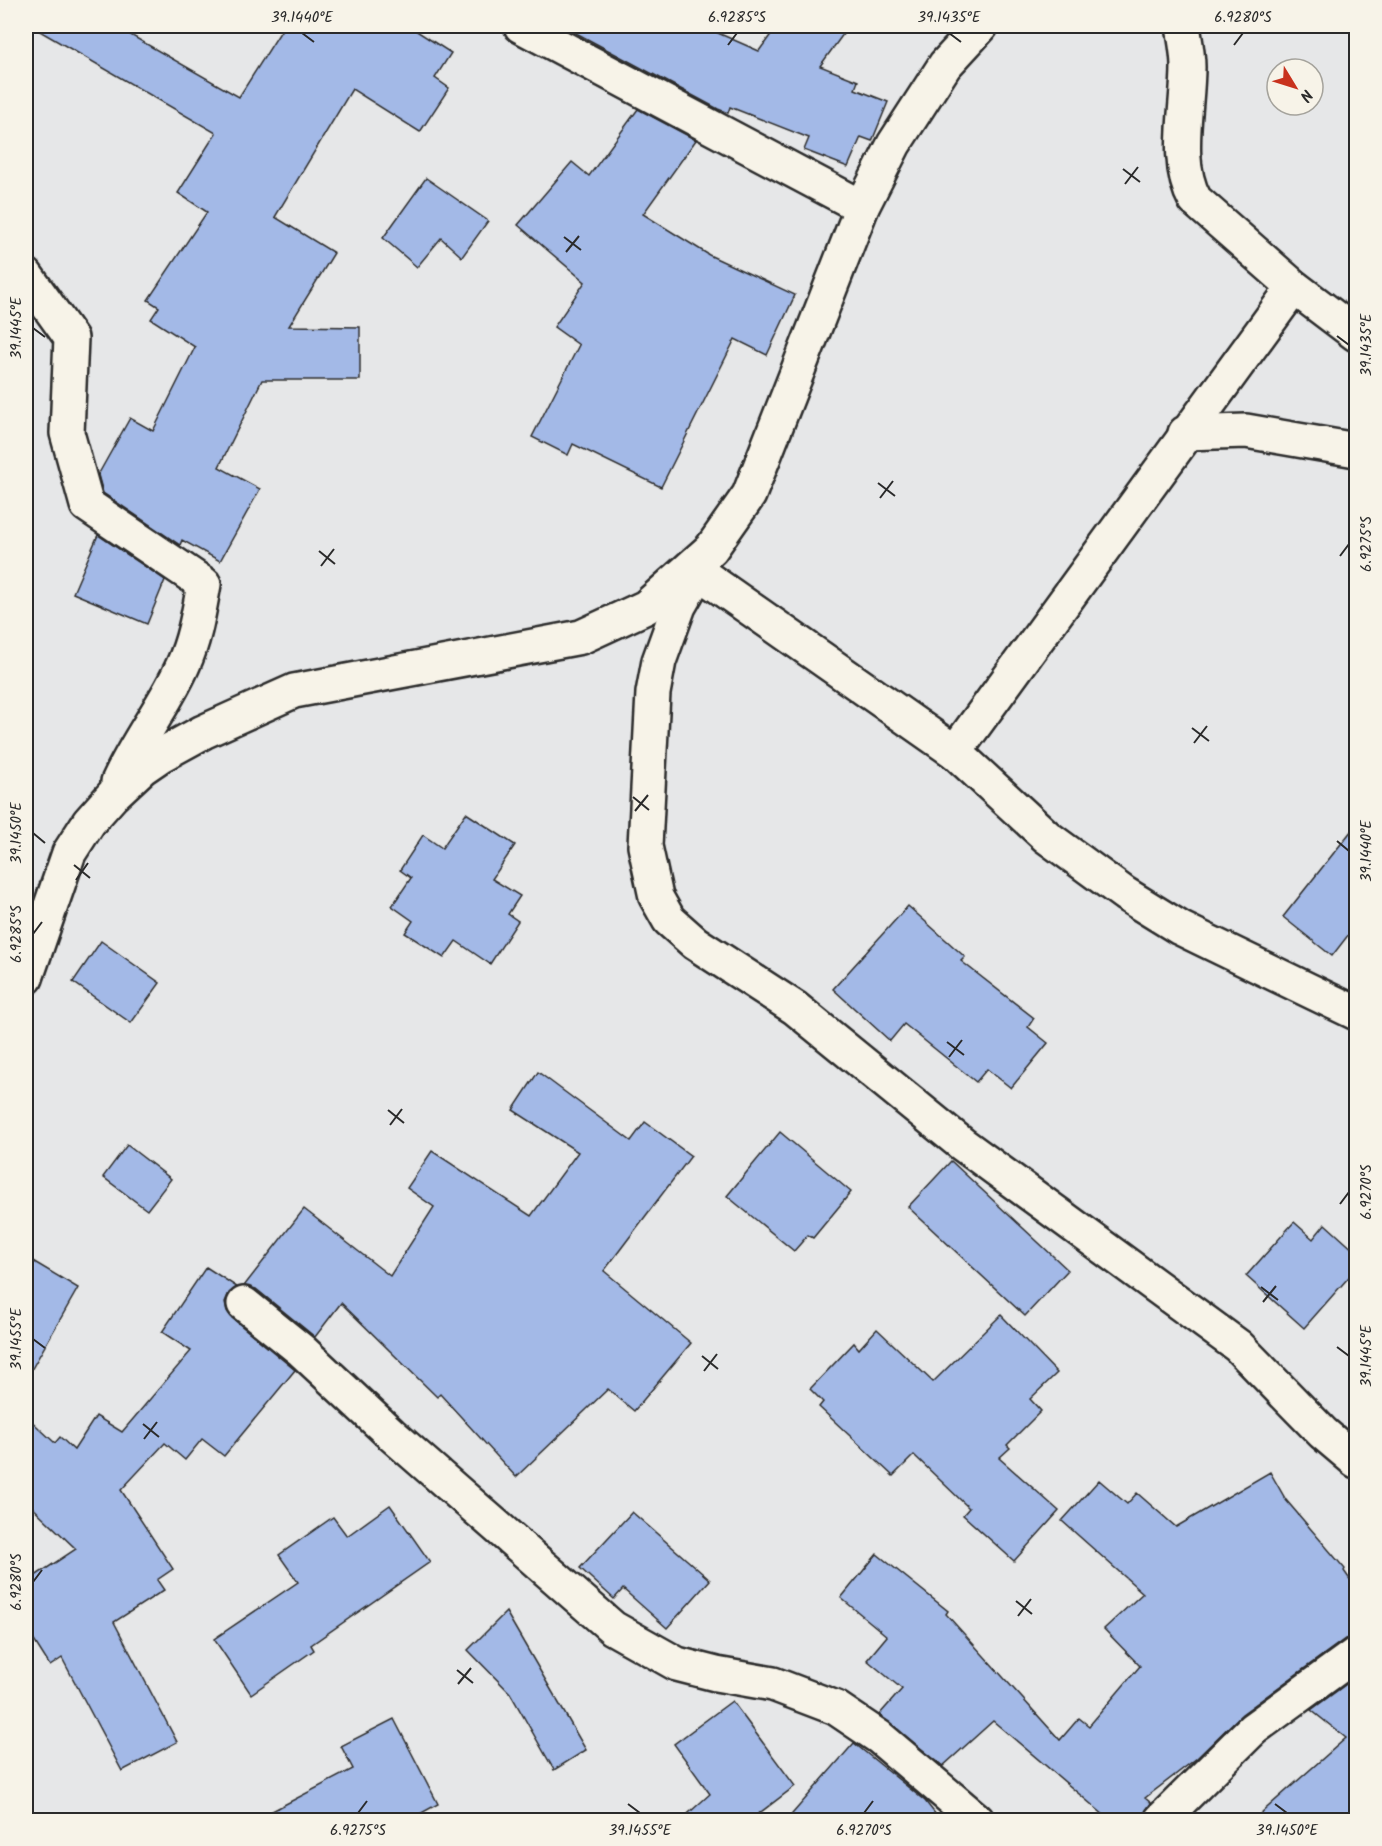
<svg xmlns="http://www.w3.org/2000/svg" width="1382" height="1846" font-family="Kalam,sans-serif">
<rect width="100%" height="100%" fill="#e6e7e8"/>
<filter id="ink" filterUnits="userSpaceOnUse"><feTurbulence type="fractalNoise" baseFrequency=".0167" numOctaves="2"/><feDisplacementMap in="SourceGraphic" scale="12" xChannelSelector="R" yChannelSelector="G"/><feConvolveMatrix kernelMatrix="1 2 1 2 8 2 1 2 1" color-interpolation-filters="sRGB"/></filter>
<g filter="url(#ink)">
<g fill="#a3b9e7" stroke="#2b2b2b" stroke-width="1.5">
<path d="M 31,26 L 115,26 L 239,97 L 284,26 L 409,26 L 451,53 L 435,78 L 449,88 L 420,132 L 352,89 L 275,217 L 334,253 L 289,326 L 360,327 L 360,380 L 262,380 L 219,467 L 260,489 L 220,561 L 182,540 L 180,545 L 103,493 L 98,475 L 130,418 L 153,431 L 195,347 L 151,319 L 159,307 L 148,300 L 207,212 L 178,193 L 216,133 Z"/>
<path d="M 563,26 L 702,26 L 759,51 L 777,26 L 849,26 L 820,66 L 858,81 L 855,89 L 888,102 L 872,141 L 861,137 L 848,167 L 804,150 L 809,138 L 730,107 L 728,113 L 718,109 Z"/>
<path d="M 638,109 L 696,140 L 643,214 L 709,255 L 795,295 L 767,355 L 735,339 L 661,487 L 573,444 L 568,455 L 532,437 L 579,345 L 554,327 L 585,282 L 518,225 L 572,162 L 589,176 Z"/>
<path d="M 426,178 L 488,221 L 462,257 L 441,238 L 417,267 L 383,238 Z"/>
<path d="M 98,535 L 165,580 L 147,624 L 73,593 Z"/>
<path d="M 466,813 L 515,845 L 492,879 L 520,896 L 508,914 L 518,921 L 490,964 L 456,941 L 444,958 L 405,933 L 413,921 L 392,906 L 411,878 L 400,870 L 423,835 L 442,848 Z"/>
<path d="M 1356,825 L 1356,925 L 1332,956 L 1283,917 Z"/>
<path d="M 908,906 L 965,957 L 961,961 L 1034,1018 L 1028,1027 L 1048,1043 L 1011,1088 L 987,1069 L 976,1082 L 904,1024 L 890,1041 L 833,989 Z"/>
<path d="M 101,941 L 160,983 L 131,1023 L 73,982 Z"/>
<path d="M 538,1072 L 631,1141 L 645,1122 L 691,1156 L 604,1271 L 691,1343 L 634,1411 L 608,1389 L 516,1477 L 440,1394 L 437,1397 L 341,1303 L 315,1337 L 256,1289 L 244,1286 L 304,1209 L 390,1276 L 434,1207 L 407,1188 L 432,1151 L 531,1216 L 578,1152 L 513,1110 Z"/>
<path d="M 780,1132 L 851,1192 L 813,1238 L 808,1235 L 794,1251 L 727,1196 Z"/>
<path d="M 127,1145 L 171,1179 L 147,1210 L 103,1177 Z"/>
<path d="M 951,1161 L 1068,1270 L 1025,1316 L 908,1207 Z"/>
<path d="M 1294,1222 L 1313,1239 L 1325,1224 L 1356,1252 L 1356,1269 L 1304,1328 L 1246,1276 Z"/>
<path d="M 26,1257 L 78,1288 L 26,1379 Z"/>
<path d="M 206,1267 L 237,1287 L 229,1293 L 225,1302 L 227,1311 L 232,1318 L 295,1370 L 224,1456 L 202,1439 L 185,1460 L 165,1443 L 121,1490 L 173,1569 L 157,1580 L 164,1590 L 114,1622 L 177,1742 L 122,1771 L 62,1658 L 50,1666 L 26,1628 L 26,1582 L 76,1549 L 26,1501 L 26,1416 L 55,1443 L 60,1437 L 74,1450 L 96,1416 L 122,1432 L 191,1351 L 162,1332 Z"/>
<path d="M 1001,1315 L 1057,1373 L 1030,1399 L 1041,1411 L 1007,1445 L 1010,1448 L 999,1458 L 1059,1511 L 1014,1561 L 963,1515 L 969,1508 L 914,1455 L 893,1476 L 819,1407 L 823,1402 L 810,1389 L 854,1343 L 859,1349 L 877,1329 L 933,1382 Z"/>
<path d="M 1270,1472 L 1286,1500 L 1345,1569 L 1344,1571 L 1356,1588 L 1356,1636 L 1345,1639 L 1242,1714 L 1197,1758 L 1145,1798 L 1151,1803 L 1143,1815 L 1143,1821 L 1111,1821 L 993,1721 L 943,1766 L 879,1715 L 902,1689 L 867,1660 L 887,1636 L 841,1598 L 877,1554 L 948,1611 L 946,1614 L 1060,1740 L 1079,1718 L 1089,1726 L 1140,1666 L 1104,1629 L 1143,1593 L 1062,1521 L 1099,1480 L 1127,1504 L 1137,1493 L 1176,1527 Z"/>
<path d="M 390,1505 L 430,1562 L 311,1645 L 314,1650 L 251,1694 L 214,1639 L 298,1582 L 279,1555 L 333,1517 L 347,1536 Z"/>
<path d="M 632,1512 L 710,1580 L 667,1628 L 623,1589 L 614,1599 L 580,1568 Z"/>
<path d="M 506,1612 L 586,1750 L 554,1770 L 510,1693 L 468,1650 Z"/>
<path d="M 1356,1677 L 1356,1821 L 1252,1821 L 1346,1738 L 1311,1710 Z"/>
<path d="M 732,1701 L 795,1786 L 749,1821 L 680,1821 L 710,1794 L 674,1744 Z"/>
<path d="M 394,1719 L 438,1804 L 407,1821 L 253,1821 L 353,1769 L 341,1746 Z"/>
<path d="M 854,1743 L 925,1801 L 941,1821 L 786,1821 Z"/>
</g>
<g fill="none" stroke-linecap="round" stroke-linejoin="round">
<defs>
<g id="street">
<path d="M 521,26 L 862,207"/>
<path d="M 1183,26 C 1185,39 1188,53 1188,67 C 1188,109 1174,162 1195,200 L 1294,287 L 1356,334"/>
<path d="M 26,275 L 71,338 L 67,433 L 87,505 L 204,584 C 199,611 195,639 183,665 C 165,706 136,741 118,782"/>
<path d="M 1185,433 L 1246,431 L 1356,450"/>
<path d="M 699,571 L 679,606 L 659,661 L 653,693 L 645,846 L 656,897 L 669,920 L 695,943 L 795,1008 L 962,1144 L 1238,1346 L 1323,1433 L 1356,1461"/>
<path d="M 698,572 L 955,752 L 1047,837 L 1125,894 L 1180,928 L 1356,1013"/>
<path d="M 955,752 L 1294,287"/>
<path d="M 26,978 L 69,853 L 89,822 L 113,795 L 142,768 L 161,755 L 203,732 L 294,691 L 581,637 L 646,607 L 711,549 L 749,495 L 862,207 L 894,144 L 945,65 L 981,26"/>
<path d="M 244,1304 L 301,1350 L 391,1434 L 613,1628 L 677,1664 L 716,1674 L 773,1684 L 836,1708 L 879,1737 L 977,1820"/>
<path d="M 1161,1820 L 1253,1729 L 1356,1654"/>
</g>
</defs>
<use href="#street" stroke="#2b2b2b" stroke-width="38"/>
<use href="#street" stroke="#f7f3e8" stroke-width="33"/>
</g>
</g>
<path fill="none" stroke="#2b2b2b" stroke-width="2" d="M 302,33 L 314,42M 949,33 L 961,42M 728,45 L 737,33M 1234,45 L 1243,33M 1123,169 L 1140,182M 1125,184 L 1138,167M 564,237 L 581,250M 566,252 L 579,236M 33,328 L 45,337M 1337,336 L 1349,345M 878,483 L 895,496M 880,498 L 893,481M 319,551 L 335,564M 1340,556 L 1349,544M 321,566 L 334,549M 1192,728 L 1209,741M 1194,743 L 1207,726M 633,797 L 649,810M 635,811 L 648,795M 33,833 L 45,843M 1337,841 L 1349,851M 74,865 L 90,878M 76,880 L 88,863M 33,934 L 42,922M 947,1042 L 964,1055M 949,1057 L 962,1040M 388,1110 L 404,1123M 390,1125 L 402,1109M 1340,1204 L 1349,1192M 1261,1287 L 1278,1300M 1263,1302 L 1276,1286M 33,1339 L 45,1348M 1337,1347 L 1349,1356M 702,1356 L 718,1369M 704,1371 L 717,1354M 143,1424 L 159,1437M 144,1439 L 157,1422M 33,1582 L 42,1570M 1016,1601 L 1032,1614M 1018,1616 L 1031,1599M 457,1670 L 473,1683M 458,1684 L 471,1668M 628,1804 L 640,1813M 1275,1804 L 1287,1813M 358,1813 L 367,1801M 864,1813 L 873,1801"/>
<rect width="1382" height="1846" fill="none" stroke="#f7f3e8" stroke-width="66"/>
<g transform="translate(1295 87) rotate(128)"><circle r="28" fill="#f7f3e8" stroke="#a5a39c" stroke-width="1.5"/>
<path d="M0-4.5L10 22L0 15L-10 22Z" fill="#c8321e"/>
<text y="-9" font-size="16" font-weight="bold" text-anchor="middle" fill="#2b2b2b">N</text>
</g>
<rect x="33" y="33" width="1316" height="1780" fill="none" stroke="#2b2b2b" stroke-width="2"/>
<g font-size="15" text-anchor="middle" fill="#2b2b2b">
<text x="302" y="22">39.1440°E</text>
<text x="737" y="22">6.9285°S</text>
<text x="949" y="22">39.1435°E</text>
<text x="1243" y="22">6.9280°S</text>
<text transform="translate(16 328) rotate(-90)" y="5">39.1445°E</text>
<text transform="translate(1366 345) rotate(-90)" y="5">39.1435°E</text>
<text transform="translate(1366 544) rotate(-90)" y="5">6.9275°S</text>
<text transform="translate(16 833) rotate(-90)" y="5">39.1450°E</text>
<text transform="translate(1366 851) rotate(-90)" y="5">39.1440°E</text>
<text transform="translate(16 934) rotate(-90)" y="5">6.9285°S</text>
<text transform="translate(1366 1192) rotate(-90)" y="5">6.9270°S</text>
<text transform="translate(16 1339) rotate(-90)" y="5">39.1455°E</text>
<text transform="translate(1366 1356) rotate(-90)" y="5">39.1445°E</text>
<text transform="translate(16 1582) rotate(-90)" y="5">6.9280°S</text>
<text x="358" y="1835">6.9275°S</text>
<text x="640" y="1835">39.1455°E</text>
<text x="864" y="1835">6.9270°S</text>
<text x="1287" y="1835">39.1450°E</text>
</g>
</svg>
